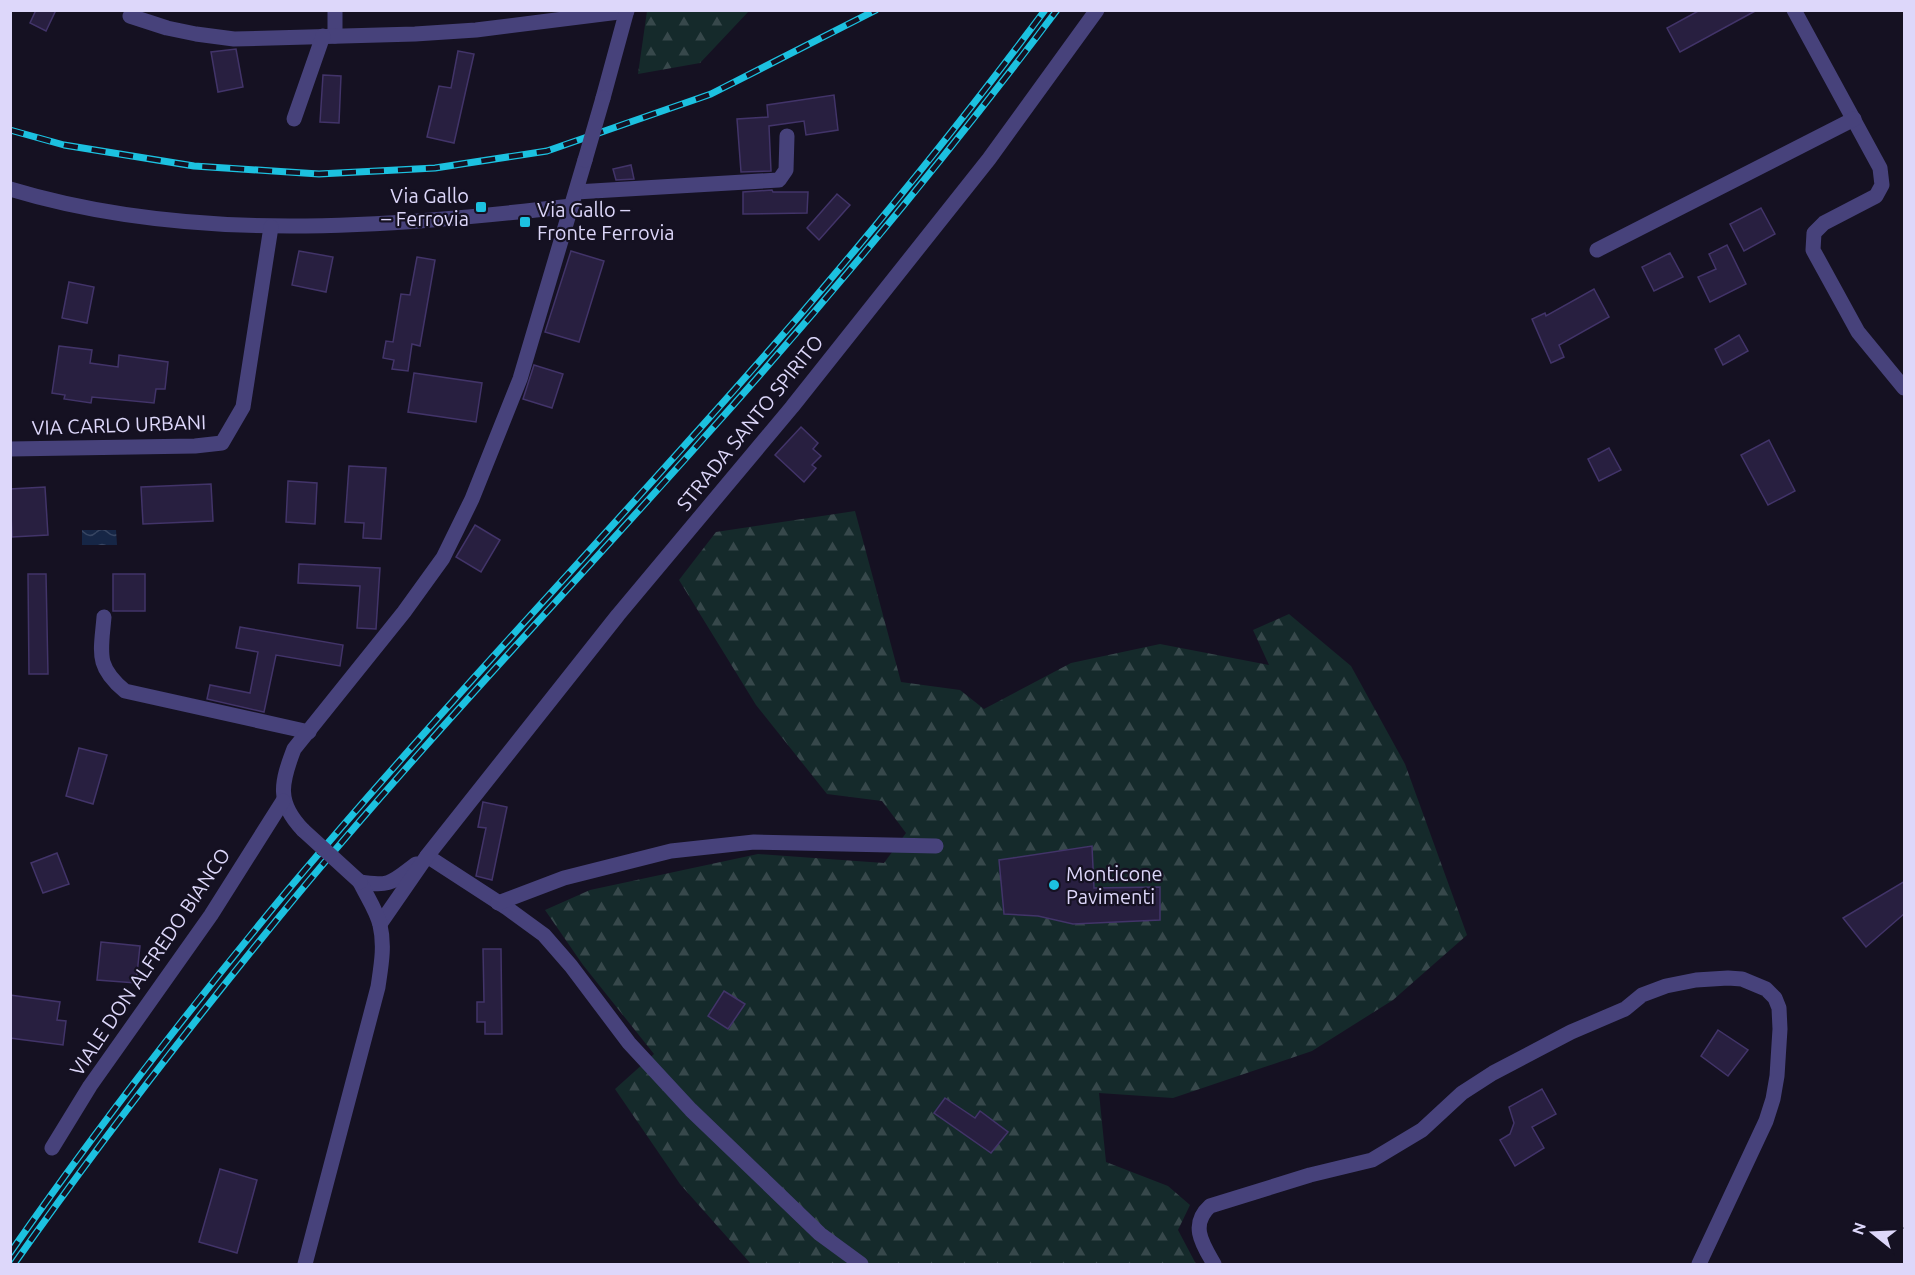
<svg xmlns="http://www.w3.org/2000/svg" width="1915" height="1275" font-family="Ubuntu,sans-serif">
<defs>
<pattern id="forest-firs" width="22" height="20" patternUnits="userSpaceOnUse" patternTransform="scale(1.5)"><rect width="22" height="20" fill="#152a2b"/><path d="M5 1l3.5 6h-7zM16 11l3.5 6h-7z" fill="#37484b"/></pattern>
<pattern id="water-waves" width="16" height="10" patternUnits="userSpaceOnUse" patternTransform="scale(1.5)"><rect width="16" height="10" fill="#162646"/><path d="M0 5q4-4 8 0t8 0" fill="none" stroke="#374562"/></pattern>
</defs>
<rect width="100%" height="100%" fill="#151122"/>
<g fill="url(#forest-firs)">
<path d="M 647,11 L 647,10 L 749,11 L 700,63 L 638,74 Z"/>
<path d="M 855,511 L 901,682 L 960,690 L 984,709 L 1071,663 L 1160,644 L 1269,665 L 1253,630 L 1289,614 L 1351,666 L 1405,764 L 1467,935 L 1393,1000 L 1312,1051 L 1173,1098 L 1099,1093 L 1106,1162 L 1168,1186 L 1190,1205 L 1178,1230 L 1196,1264 L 751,1264 L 680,1184 L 615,1089 L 654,1054 L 583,965 L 545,910 L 590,890 L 758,854 L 884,863 L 906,833 L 882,801 L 827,794 L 756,705 L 679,580 L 716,532 Z"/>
</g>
<path fill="url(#water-waves)" d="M 82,530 L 116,530 L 117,545 L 82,545 Z"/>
<g fill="#281f40" stroke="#423469" stroke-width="1.5">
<path d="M 36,10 L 56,10 L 46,31 L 30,23 Z"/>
<path d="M 1700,10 L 1757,10 L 1680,52 L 1667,28 Z"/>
<path d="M 236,49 L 243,87 L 218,92 L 211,52 Z"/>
<path d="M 458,51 L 474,54 L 454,143 L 427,137 L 439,86 L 451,88 Z"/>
<path d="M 323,75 L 341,76 L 339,123 L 320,122 Z"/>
<path d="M 834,95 L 838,130 L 806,135 L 804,121 L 769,126 L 771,171 L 741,172 L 737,119 L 768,117 L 767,105 Z"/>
<path d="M 631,165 L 634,179 L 616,180 L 613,169 Z"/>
<path d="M 772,190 L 773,192 L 808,192 L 807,213 L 743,214 L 743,192 Z"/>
<path d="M 837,194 L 850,205 L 819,240 L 807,228 Z"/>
<path d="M 1761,208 L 1775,234 L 1744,251 L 1730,224 Z"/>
<path d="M 1727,245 L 1746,284 L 1710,302 L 1698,277 L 1716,269 L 1709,254 Z"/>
<path d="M 299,251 L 333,257 L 326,292 L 292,285 Z"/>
<path d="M 571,251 L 604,261 L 579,342 L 545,332 Z"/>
<path d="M 1670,253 L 1683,277 L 1654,291 L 1642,267 Z"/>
<path d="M 417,257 L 435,260 L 420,346 L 412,344 L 408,371 L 392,369 L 394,360 L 383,358 L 386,341 L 393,342 L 401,294 L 410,295 Z"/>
<path d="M 69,282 L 94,287 L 87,323 L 62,318 Z"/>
<path d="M 1594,289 L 1609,317 L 1559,345 L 1564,357 L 1551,363 L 1532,319 L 1545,313 L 1546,316 Z"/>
<path d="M 1739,335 L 1748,351 L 1723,365 L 1715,349 Z"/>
<path d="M 59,346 L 92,350 L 90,363 L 118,367 L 119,355 L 168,362 L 165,389 L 156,389 L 154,403 L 92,397 L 91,403 L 64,399 L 65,395 L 52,393 Z"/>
<path d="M 534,365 L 563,374 L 552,408 L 523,399 Z"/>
<path d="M 414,373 L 482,383 L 476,422 L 408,412 Z"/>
<path d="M 801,427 L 818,443 L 813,449 L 821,456 L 812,465 L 816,468 L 804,482 L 775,455 Z"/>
<path d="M 1769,440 L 1795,491 L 1768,505 L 1741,455 Z"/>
<path d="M 1609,448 L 1621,470 L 1599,481 L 1588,459 Z"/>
<path d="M 349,466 L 386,468 L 381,539 L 363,538 L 364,523 L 345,522 Z"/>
<path d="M 288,481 L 317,483 L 315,524 L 286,522 Z"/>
<path d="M 211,484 L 213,521 L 143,524 L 141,487 Z"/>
<path d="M 45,487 L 48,535 L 12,537 L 10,489 Z"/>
<path d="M 475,525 L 500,540 L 481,572 L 456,557 Z"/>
<path d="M 299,564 L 380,568 L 376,629 L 357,628 L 360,586 L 298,583 Z"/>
<path d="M 28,574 L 46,574 L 48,674 L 29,674 Z"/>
<rect x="113" y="574" width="32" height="37"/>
<path d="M 240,627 L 343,645 L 340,666 L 276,655 L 264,712 L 207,699 L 210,685 L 250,693 L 258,652 L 236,648 Z"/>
<path d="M 79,748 L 107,755 L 93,804 L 66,796 Z"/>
<path d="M 483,802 L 507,807 L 492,880 L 476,876 L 486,828 L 478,827 Z"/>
<path d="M 1092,846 L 1094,888 L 1160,887 L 1160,920 L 1073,924 L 1038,916 L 1004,914 L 999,860 Z"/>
<path d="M 57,853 L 69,884 L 43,893 L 31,863 Z"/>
<path d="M 1905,881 L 1905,913 L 1866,947 L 1843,918 Z"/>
<path d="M 101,942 L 140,946 L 136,983 L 97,980 Z"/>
<path d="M 483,949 L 501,949 L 502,1034 L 485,1034 L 485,1022 L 477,1022 L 477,1002 L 484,1002 Z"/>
<path d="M 724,991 L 745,1004 L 728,1029 L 708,1016 Z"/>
<path d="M 10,995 L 60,1002 L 57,1020 L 66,1021 L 63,1045 L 10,1038 Z"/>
<path d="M 1718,1030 L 1748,1050 L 1728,1076 L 1701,1056 Z"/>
<path d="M 1542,1089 L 1556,1114 L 1532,1127 L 1544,1148 L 1515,1166 L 1500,1140 L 1510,1134 L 1514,1123 L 1509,1107 Z"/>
<path d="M 945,1098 L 975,1118 L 980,1111 L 1008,1132 L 991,1153 L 934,1113 Z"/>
<path d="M 220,1169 L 257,1180 L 237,1253 L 199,1242 Z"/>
</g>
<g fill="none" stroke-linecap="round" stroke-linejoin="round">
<g stroke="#47427b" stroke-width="15">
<path d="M 335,10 L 335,36"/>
<path d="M 1794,10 L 1880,168 L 1882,185 L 1876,196 L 1824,223 L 1814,233 L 1813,250 L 1858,332 L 1904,388"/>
<path d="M 130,16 L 167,28 L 196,34 L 234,39 L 415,34 L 476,30 L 627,11"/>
<path d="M 603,98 L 627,10"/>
<path d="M 294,119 L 323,36"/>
<path d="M 10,189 C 192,244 386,227 572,206"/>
<path d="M 576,192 L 779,180 L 786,170 L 787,136"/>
<path d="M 1597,250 L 1854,119"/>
<path d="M 10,449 L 195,446 L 222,443 L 243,407 L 271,227"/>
<path d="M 104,617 C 101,653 95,666 125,691 L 309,732"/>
<path d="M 303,830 C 276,802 281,783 294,749 L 404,612 L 443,558 L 472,499 L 520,379 L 585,160"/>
<path d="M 427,856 L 507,908 L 544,935 L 571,966 L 629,1043 L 691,1110 L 820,1234 L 861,1264"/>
<path d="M 360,882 C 391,887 392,882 416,864"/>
<path d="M 498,903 L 564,878 L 671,851 L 754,842 L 936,846"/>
<path d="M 380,924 L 427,856 L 618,615 L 792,407 L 989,159 L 1097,10"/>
<path d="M 52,1148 L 90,1086 L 211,915 L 283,801"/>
<path d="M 305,1264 L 378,987 C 381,966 385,946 380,925 C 377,911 366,895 360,882"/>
<path d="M 1214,1264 C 1203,1245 1189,1225 1210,1206 L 1310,1175 L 1372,1160 L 1422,1130 L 1462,1093 L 1493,1073 L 1571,1032 L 1625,1009 L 1642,995 L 1666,986 L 1696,980 L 1728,978 L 1742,979 L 1766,989 L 1775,998 L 1779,1008 L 1780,1029 L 1777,1076 L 1773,1099 L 1766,1121 L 1699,1264"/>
</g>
<defs>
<g id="rail">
<path d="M 10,130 L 64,145 L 194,166 L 319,174 L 435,168 L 547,151 L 711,94 L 876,10"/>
<path d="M 10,1253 C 97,1128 190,1008 287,891 C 453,694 632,509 800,315 C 885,216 967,115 1045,10"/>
<path d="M 14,1264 C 102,1139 196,1018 293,900 C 424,742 566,593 702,440 C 826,302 945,159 1057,10"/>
</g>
</defs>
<use href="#rail" stroke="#1cc1e0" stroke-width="7"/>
<use href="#rail" stroke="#151122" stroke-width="4.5" stroke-dasharray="14" stroke-linecap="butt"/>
<g stroke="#47427b" stroke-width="15">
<path d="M 585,160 L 603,98"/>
<path d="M 303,830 L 360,882"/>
</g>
</g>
<g fill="#1cc1e0" stroke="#151122" stroke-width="2">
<rect x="475" y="201" width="12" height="12" rx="3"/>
<rect x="519" y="216" width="12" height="12" rx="3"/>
<circle cx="1054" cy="885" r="6"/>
</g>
<g text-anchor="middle" stroke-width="4.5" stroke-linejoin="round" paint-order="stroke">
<g font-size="20" fill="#ddd7fa" stroke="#151122" text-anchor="start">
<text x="469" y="203" text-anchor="end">Via Gallo<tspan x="469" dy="23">– Ferrovia</tspan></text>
<text x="537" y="217">Via Gallo –<tspan x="537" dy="23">Fronte Ferrovia</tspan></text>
<text x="1066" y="881">Monticone<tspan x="1066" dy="23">Pavimenti</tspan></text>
</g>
<g font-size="20" fill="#ddd7fa" stroke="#151122">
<text transform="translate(750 423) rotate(-51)" y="7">STRADA SANTO SPIRITO</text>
<text transform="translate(119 425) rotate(-2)" y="7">VIA CARLO URBANI</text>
<text transform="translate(150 962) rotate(-56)" y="7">VIALE DON ALFREDO BIANCO</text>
</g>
</g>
<rect width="1915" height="1275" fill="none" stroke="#ddd7fa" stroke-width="24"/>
<g transform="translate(1873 1233) rotate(288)" stroke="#151122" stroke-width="4.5" paint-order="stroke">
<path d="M0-4.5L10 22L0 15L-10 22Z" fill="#ddd7fa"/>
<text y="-9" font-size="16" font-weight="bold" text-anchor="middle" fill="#ddd7fa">N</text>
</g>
</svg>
